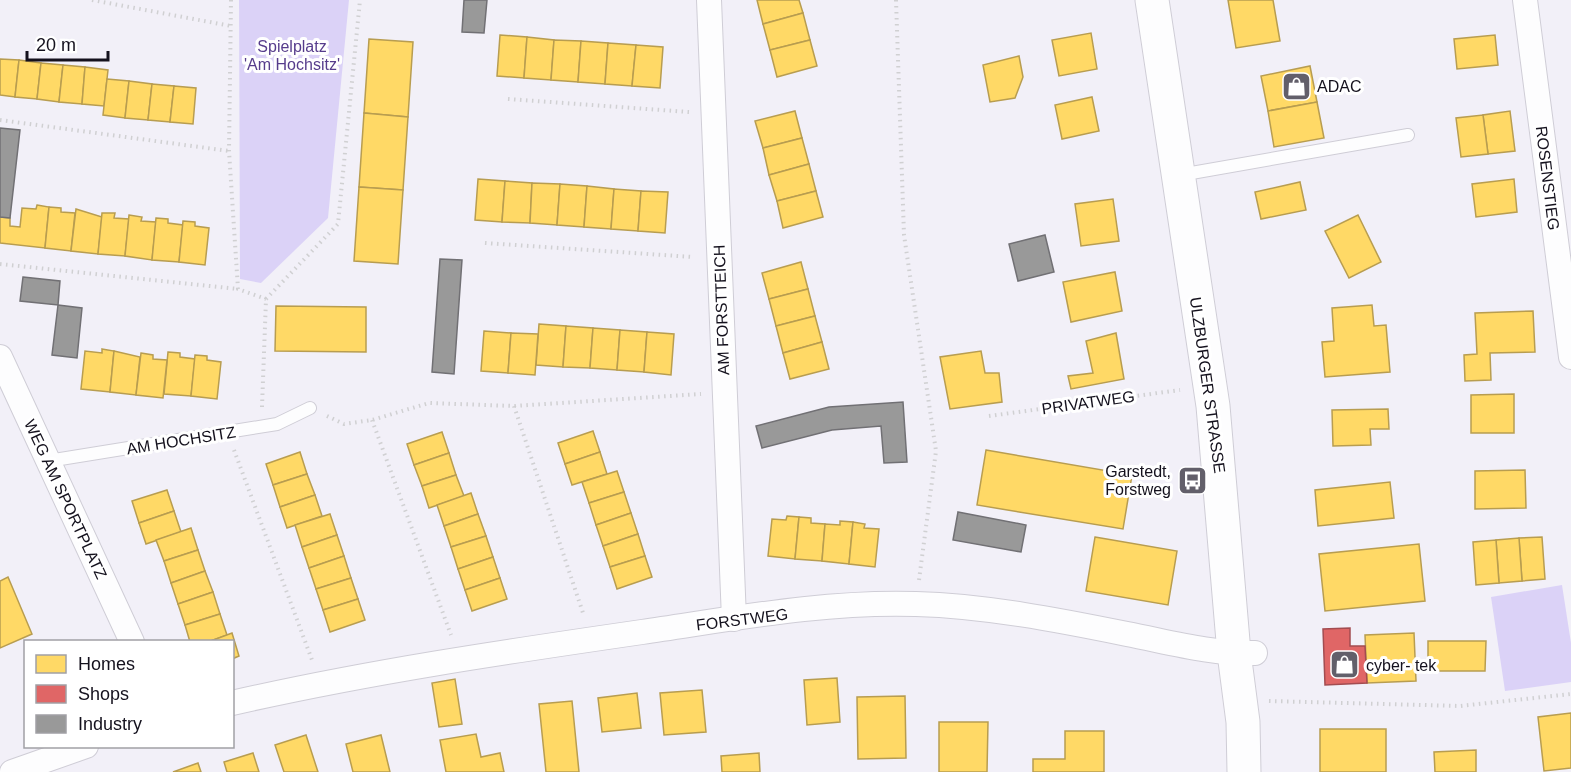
<svg xmlns="http://www.w3.org/2000/svg" width="1571" height="772" font-family="Helvetica,sans-serif">
<rect width="100%" height="100%" fill="#f2f0f8"/>
<g fill="#dbd2f7">
<path d="M 239,0 L 349,0 L 328,218 L 261,283 L 240,279 Z"/>
<path d="M 1562,585 L 1571,643 L 1571,682 L 1505,691 L 1491,597 Z"/>
</g>
<g fill="#ffd966" stroke="#b89d50" stroke-width="1.5">
<path d="M 757,0 L 799,0 L 803,13 L 763,24 Z"/>
<path d="M 1228,0 L 1273,0 L 1280,41 L 1236,48 Z"/>
<path d="M 803,13 L 810,40 L 770,50 L 763,24 Z"/>
<path d="M 1091,33 L 1097,69 L 1059,76 L 1052,40 Z"/>
<path d="M 500,35 L 527,37 L 524,78 L 497,76 Z"/>
<path d="M 1495,35 L 1498,65 L 1457,69 L 1454,39 Z"/>
<path d="M 527,37 L 554,40 L 551,80 L 524,78 Z"/>
<path d="M 369,39 L 413,42 L 408,117 L 364,113 Z"/>
<path d="M 554,40 L 581,41 L 578,82 L 551,80 Z"/>
<path d="M 810,40 L 817,66 L 777,77 L 770,50 Z"/>
<path d="M 581,41 L 608,43 L 605,84 L 578,82 Z"/>
<path d="M 608,43 L 636,45 L 632,86 L 605,84 Z"/>
<path d="M 636,45 L 663,47 L 660,88 L 632,86 Z"/>
<path d="M 1019,56 L 1023,77 L 1015,98 L 990,102 L 983,65 Z"/>
<path d="M 0,59 L 19,60 L 15,97 L 0,95 Z"/>
<path d="M 19,60 L 41,63 L 37,99 L 15,97 Z"/>
<path d="M 41,63 L 63,65 L 59,102 L 37,99 Z"/>
<path d="M 63,65 L 85,67 L 82,104 L 59,102 Z"/>
<path d="M 1310,66 L 1317,102 L 1268,111 L 1261,76 Z"/>
<path d="M 85,67 L 108,70 L 104,106 L 82,104 Z"/>
<path d="M 107,79 L 129,81 L 125,118 L 103,115 Z"/>
<path d="M 129,81 L 152,84 L 148,120 L 125,118 Z"/>
<path d="M 152,84 L 174,86 L 170,122 L 148,120 Z"/>
<path d="M 174,86 L 196,88 L 193,124 L 170,122 Z"/>
<path d="M 1092,97 L 1099,131 L 1062,139 L 1055,105 Z"/>
<path d="M 1317,102 L 1324,138 L 1274,147 L 1268,111 Z"/>
<path d="M 795,111 L 802,138 L 763,148 L 755,121 Z"/>
<path d="M 1510,111 L 1515,151 L 1488,154 L 1483,115 Z"/>
<path d="M 364,113 L 408,117 L 403,190 L 359,187 Z"/>
<path d="M 1483,115 L 1488,154 L 1461,157 L 1456,118 Z"/>
<path d="M 802,138 L 809,164 L 769,175 L 763,148 Z"/>
<path d="M 809,164 L 816,191 L 777,201 L 769,175 Z"/>
<path d="M 478,179 L 505,181 L 502,222 L 475,220 Z"/>
<path d="M 1514,179 L 1517,212 L 1476,217 L 1472,184 Z"/>
<path d="M 505,181 L 532,183 L 530,223 L 502,222 Z"/>
<path d="M 1300,182 L 1306,210 L 1261,219 L 1255,192 Z"/>
<path d="M 532,183 L 560,184 L 557,225 L 530,223 Z"/>
<path d="M 560,184 L 587,186 L 584,227 L 557,225 Z"/>
<path d="M 587,186 L 614,189 L 611,229 L 584,227 Z"/>
<path d="M 359,187 L 403,190 L 398,264 L 354,261 Z"/>
<path d="M 614,189 L 641,191 L 638,231 L 611,229 Z"/>
<path d="M 641,191 L 668,192 L 665,233 L 638,231 Z"/>
<path d="M 816,191 L 823,217 L 783,228 L 777,201 Z"/>
<path d="M 1113,199 L 1119,241 L 1081,246 L 1075,204 Z"/>
<path d="M 37,205 L 49,207 L 45,248 L 0,243 L 0,217 L 10,218 L 10,226 L 20,227 L 22,208 L 36,209 Z"/>
<path d="M 49,207 L 61,208 L 61,212 L 75,213 L 71,251 L 45,248 Z"/>
<path d="M 76,209 L 102,217 L 98,254 L 71,251 Z"/>
<path d="M 102,213 L 115,213 L 114,218 L 129,219 L 125,256 L 98,254 Z"/>
<path d="M 129,215 L 142,217 L 141,221 L 156,222 L 152,260 L 125,256 Z"/>
<path d="M 1358,215 L 1381,262 L 1349,278 L 1325,231 Z"/>
<path d="M 156,218 L 168,219 L 168,223 L 183,225 L 179,262 L 152,260 Z"/>
<path d="M 183,221 L 195,222 L 195,226 L 209,228 L 205,265 L 179,262 Z"/>
<path d="M 801,262 L 808,289 L 769,299 L 762,273 Z"/>
<path d="M 1115,272 L 1122,311 L 1071,322 L 1063,282 Z"/>
<path d="M 808,289 L 815,316 L 776,326 L 769,299 Z"/>
<path d="M 1372,305 L 1374,326 L 1386,325 L 1390,372 L 1325,377 L 1322,342 L 1334,341 L 1332,308 Z"/>
<path d="M 276,306 L 366,307 L 366,352 L 275,351 Z"/>
<path d="M 1533,311 L 1535,352 L 1490,353 L 1491,380 L 1465,381 L 1464,355 L 1477,354 L 1475,313 Z"/>
<path d="M 815,316 L 822,342 L 783,353 L 776,326 Z"/>
<path d="M 539,324 L 566,326 L 563,367 L 536,365 Z"/>
<path d="M 566,326 L 593,328 L 590,368 L 563,367 Z"/>
<path d="M 593,328 L 620,330 L 617,370 L 590,368 Z"/>
<path d="M 620,330 L 647,332 L 644,372 L 617,370 Z"/>
<path d="M 484,331 L 511,333 L 508,373 L 481,371 Z"/>
<path d="M 647,332 L 674,334 L 671,375 L 644,372 Z"/>
<path d="M 511,333 L 538,334 L 535,375 L 508,373 Z"/>
<path d="M 1116,333 L 1124,379 L 1071,389 L 1068,376 L 1093,373 L 1086,341 Z"/>
<path d="M 822,342 L 829,369 L 790,379 L 783,353 Z"/>
<path d="M 102,349 L 114,351 L 110,392 L 81,389 L 85,351 L 102,353 Z"/>
<path d="M 114,351 L 140,357 L 136,395 L 110,392 Z"/>
<path d="M 981,351 L 985,373 L 999,373 L 1002,402 L 950,409 L 940,357 Z"/>
<path d="M 168,352 L 180,353 L 180,357 L 195,359 L 191,396 L 164,394 Z"/>
<path d="M 141,353 L 153,355 L 153,359 L 167,360 L 163,398 L 136,395 Z"/>
<path d="M 195,355 L 207,356 L 207,360 L 221,362 L 217,399 L 191,396 Z"/>
<path d="M 1514,394 L 1514,433 L 1471,433 L 1471,395 Z"/>
<path d="M 1388,409 L 1389,429 L 1370,429 L 1371,445 L 1333,446 L 1332,410 Z"/>
<path d="M 593,431 L 600,452 L 565,464 L 558,443 Z"/>
<path d="M 442,432 L 449,453 L 414,465 L 407,444 Z"/>
<path d="M 986,450 L 1132,475 L 1123,529 L 977,505 Z"/>
<path d="M 300,452 L 307,474 L 273,485 L 266,464 Z"/>
<path d="M 600,452 L 607,474 L 572,485 L 565,464 Z"/>
<path d="M 449,453 L 456,475 L 422,486 L 414,465 Z"/>
<path d="M 1525,470 L 1526,508 L 1475,509 L 1475,471 Z"/>
<path d="M 617,471 L 624,492 L 589,503 L 582,482 Z"/>
<path d="M 307,474 L 315,495 L 280,507 L 273,485 Z"/>
<path d="M 456,475 L 464,496 L 429,508 L 422,486 Z"/>
<path d="M 1390,482 L 1394,518 L 1318,526 L 1315,490 Z"/>
<path d="M 167,490 L 174,511 L 139,523 L 132,501 Z"/>
<path d="M 624,492 L 631,513 L 596,525 L 589,503 Z"/>
<path d="M 471,493 L 478,514 L 444,526 L 437,505 Z"/>
<path d="M 315,495 L 322,516 L 287,528 L 280,507 Z"/>
<path d="M 174,511 L 181,532 L 146,544 L 139,523 Z"/>
<path d="M 631,513 L 638,534 L 603,546 L 596,525 Z"/>
<path d="M 330,514 L 337,535 L 302,547 L 295,525 Z"/>
<path d="M 478,514 L 486,536 L 451,547 L 444,526 Z"/>
<path d="M 787,516 L 799,517 L 795,559 L 768,556 L 772,519 L 786,520 Z"/>
<path d="M 799,517 L 811,518 L 811,523 L 825,524 L 822,561 L 795,559 Z"/>
<path d="M 840,521 L 853,522 L 849,564 L 822,561 L 825,524 L 840,525 Z"/>
<path d="M 853,522 L 865,524 L 864,528 L 879,529 L 875,567 L 849,564 Z"/>
<path d="M 191,528 L 198,550 L 164,561 L 156,540 Z"/>
<path d="M 638,534 L 645,556 L 610,567 L 603,546 Z"/>
<path d="M 337,535 L 344,556 L 309,568 L 302,547 Z"/>
<path d="M 486,536 L 493,557 L 458,569 L 451,547 Z"/>
<path d="M 1095,537 L 1177,551 L 1168,605 L 1086,591 Z"/>
<path d="M 1542,537 L 1545,579 L 1522,581 L 1519,538 Z"/>
<path d="M 1519,538 L 1522,581 L 1499,583 L 1496,540 Z"/>
<path d="M 1496,540 L 1499,583 L 1476,585 L 1473,542 Z"/>
<path d="M 1419,544 L 1425,601 L 1325,611 L 1319,554 Z"/>
<path d="M 198,550 L 205,571 L 171,583 L 164,561 Z"/>
<path d="M 344,556 L 351,578 L 316,589 L 309,568 Z"/>
<path d="M 645,556 L 652,577 L 617,589 L 610,567 Z"/>
<path d="M 493,557 L 500,578 L 465,590 L 458,569 Z"/>
<path d="M 205,571 L 213,592 L 178,604 L 171,583 Z"/>
<path d="M 8,577 L 32,634 L 0,648 L 0,581 Z"/>
<path d="M 351,578 L 358,599 L 323,610 L 316,589 Z"/>
<path d="M 500,578 L 507,599 L 472,611 L 465,590 Z"/>
<path d="M 213,592 L 220,614 L 185,625 L 178,604 Z"/>
<path d="M 358,599 L 365,620 L 330,632 L 323,610 Z"/>
<path d="M 220,614 L 227,635 L 208,642 L 190,642 L 185,625 Z"/>
<path d="M 232,633 L 239,656 L 232,659 L 232,642 L 208,642 Z"/>
<path d="M 1414,633 L 1416,681 L 1367,683 L 1365,635 Z"/>
<path d="M 1428,641 L 1486,641 L 1485,671 L 1428,671 Z"/>
<path d="M 837,678 L 840,722 L 807,725 L 804,680 Z"/>
<path d="M 455,679 L 462,724 L 439,727 L 432,683 Z"/>
<path d="M 702,690 L 706,732 L 664,735 L 660,693 Z"/>
<path d="M 637,693 L 641,728 L 602,732 L 598,698 Z"/>
<path d="M 905,696 L 906,758 L 858,759 L 857,697 Z"/>
<path d="M 572,701 L 579,772 L 546,772 L 539,704 Z"/>
<path d="M 1571,713 L 1571,768 L 1544,771 L 1538,717 Z"/>
<path d="M 939,722 L 988,722 L 987,772 L 939,772 Z"/>
<rect x="1320" y="729" width="66" height="43"/>
<path d="M 1065,731 L 1104,731 L 1104,772 L 1033,772 L 1033,759 L 1065,759 Z"/>
<path d="M 476,734 L 481,757 L 500,753 L 504,772 L 446,772 L 440,740 Z"/>
<path d="M 306,735 L 318,772 L 284,772 L 275,745 Z"/>
<path d="M 381,735 L 390,772 L 353,772 L 346,744 Z"/>
<path d="M 1476,750 L 1476,772 L 1435,772 L 1434,752 Z"/>
<path d="M 253,753 L 259,772 L 227,772 L 224,762 Z"/>
<path d="M 759,753 L 760,772 L 722,772 L 721,756 Z"/>
<path d="M 198,763 L 201,772 L 173,772 Z"/>
</g>
<path fill="#e06666" stroke="#a34c50" stroke-width="1.5" d="M 1350,628 L 1350,646 L 1365,646 L 1367,683 L 1325,685 L 1323,629 Z"/>
<g fill="#999" stroke="#717074" stroke-width="1.5">
<path d="M 464,0 L 487,0 L 484,33 L 462,32 Z"/>
<path d="M 0,128 L 20,130 L 10,218 L 0,217 Z"/>
<path d="M 1045,235 L 1054,272 L 1018,281 L 1009,244 Z"/>
<path d="M 440,259 L 462,260 L 454,374 L 432,372 Z"/>
<path d="M 23,277 L 60,281 L 58,305 L 20,301 Z"/>
<path d="M 58,305 L 82,308 L 77,358 L 52,355 Z"/>
<path d="M 903,402 L 907,462 L 884,463 L 881,426 L 832,430 L 762,448 L 756,426 L 829,407 Z"/>
<path d="M 958,512 L 1026,525 L 1021,552 L 953,540 Z"/>
</g>
<g fill="none" stroke-linecap="round" stroke-linejoin="round">
<defs>
<g id="service">
<path d="M 1180,175 L 1408,135"/>
<path d="M 48,461 L 277,424 L 310,408"/>
</g>
<g id="minor">
<path d="M 709,0 L 734,619"/>
<path d="M 1525,0 L 1571,357"/>
<path d="M 0,357 L 132,642"/>
<path d="M 232,703 C 368,672 504,652 642,632 C 732,619 825,601 916,604 C 986,606 1058,620 1127,634 C 1169,642 1211,654 1255,653"/>
<path d="M 12,772 L 86,746"/>
</g>
<path id="secondary" d="M 1152,0 L 1213,406 L 1234,653 L 1243,722 L 1244,772"/>
</defs>
<use href="#service" stroke="#cfcdd6" stroke-width="14"/>
<use href="#minor" stroke="#cfcdd6" stroke-width="26"/>
<use href="#secondary" stroke="#cfcdd6" stroke-width="35"/>
<g stroke="#d0d0d2" stroke-width="4" stroke-dasharray="1.5 4.5" stroke-linecap="butt">
<path d="M 92,0 L 231,26"/>
<path d="M 231,0 L 229,151 L 238,289 L 266,299"/>
<path d="M 896,0 L 904,235 L 936,451 L 919,580"/>
<path d="M 508,99 L 689,112"/>
<path d="M 0,120 L 229,151"/>
<path d="M 485,243 L 693,257"/>
<path d="M 0,264 L 238,289"/>
<path d="M 514,406 L 584,616"/>
<path d="M 262,407 L 266,299 L 338,224 L 360,0"/>
<path d="M 327,416 L 344,424 L 372,420 L 429,403 L 514,406 L 701,394"/>
<path d="M 989,416 L 1180,390"/>
<path d="M 372,420 L 451,635"/>
<path d="M 234,450 L 312,660"/>
<path d="M 1269,701 L 1460,706 L 1571,694"/>
</g>
<use href="#service" stroke="#fdfdfe" stroke-width="12"/>
<use href="#minor" stroke="#fdfdfe" stroke-width="24"/>
<use href="#secondary" stroke="#fdfdfe" stroke-width="33"/>
</g>
<defs>
<symbol id="shop-square" viewBox="-11 -11 22 22"><rect x="-9" y="-9" width="18" height="18" rx="4" fill="#625f6a" stroke="#fff"/><path d="M-5-2.5h2.3a2.7 3.5 0 0 1 5.4 0H5L5.5 6h-11ZM-1.5-2.5h3a1.5 2.3 0 0 0-3 0Z" fill="#fff"/></symbol>
<symbol id="bus-square" viewBox="-11 -11 22 22"><rect x="-9" y="-9" width="18" height="18" rx="4" fill="#625f6a" stroke="#fff"/><path d="M-5-6H5V4H4V6H2V4H-2V6H-4V4H-5ZM-3.5-4V0h7V-4ZM-3.5 1.2v1.5H-2V1.2ZM2 1.2v1.5H3.5V1.2Z" fill="#fff"/></symbol>
</defs>
<g fill-rule="evenodd">
<use href="#shop-square" x="1280" y="70" width="33" height="33"/>
<use href="#bus-square" x="1176" y="464" width="33" height="33"/>
<use href="#shop-square" x="1328" y="648" width="33" height="33"/>
</g>
<g text-anchor="middle" stroke-width="6" stroke-linejoin="round" paint-order="stroke">
<g font-size="16" fill="#563c8c" stroke="#fff">
<text x="292" y="52">Spielplatz<tspan x="292" dy="18">'Am Hochsitz'</tspan></text>
</g>
<g font-size="16" fill="#14111d" stroke="#fff" text-anchor="start">
<text x="1317" y="92">ADAC</text>
<text x="1171" y="477" text-anchor="end">Garstedt,<tspan x="1171" dy="18">Forstweg</tspan></text>
<text x="1366" y="671">cyber- tek</text>
</g>
<g font-size="16" fill="#14111d" stroke="#fff">
<text transform="translate(1548 178) rotate(83)" y="6">ROSENSTIEG</text>
<text transform="translate(721 310) rotate(-92)" y="6">AM FORSTTEICH</text>
<text transform="translate(1208 385) rotate(82)" y="6">ULZBURGER STRASSE</text>
<text transform="translate(1088 402) rotate(-8)" y="6">PRIVATWEG</text>
<text transform="translate(181 440) rotate(-9)" y="6">AM HOCHSITZ</text>
<text transform="translate(66 499) rotate(65)" y="6">WEG AM SPORTPLATZ</text>
<text transform="translate(742 619) rotate(-7)" y="6">FORSTWEG</text>
</g>
</g>
<rect x="24" y="640" width="210" height="108" fill="#ffffff" stroke="#a1a0a5" stroke-width="1.5"/>
<rect x="36" y="655" width="30" height="18" fill="#ffd966" stroke="#a1a0a5" stroke-width="1.5"/>
<text x="78" y="670" font-size="18" fill="#14111d">Homes</text>
<rect x="36" y="685" width="30" height="18" fill="#e06666" stroke="#a1a0a5" stroke-width="1.5"/>
<text x="78" y="700" font-size="18" fill="#14111d">Shops</text>
<rect x="36" y="715" width="30" height="18" fill="#999999" stroke="#a1a0a5" stroke-width="1.5"/>
<text x="78" y="730" font-size="18" fill="#14111d">Industry</text>
<path d="M27 51v9h81v-9" fill="none" stroke="#14111d" stroke-width="3"/>
<text x="36" y="51" font-size="18" fill="#14111d" stroke="#ffffff" stroke-width="4.5" paint-order="stroke">20 m</text>
</svg>
